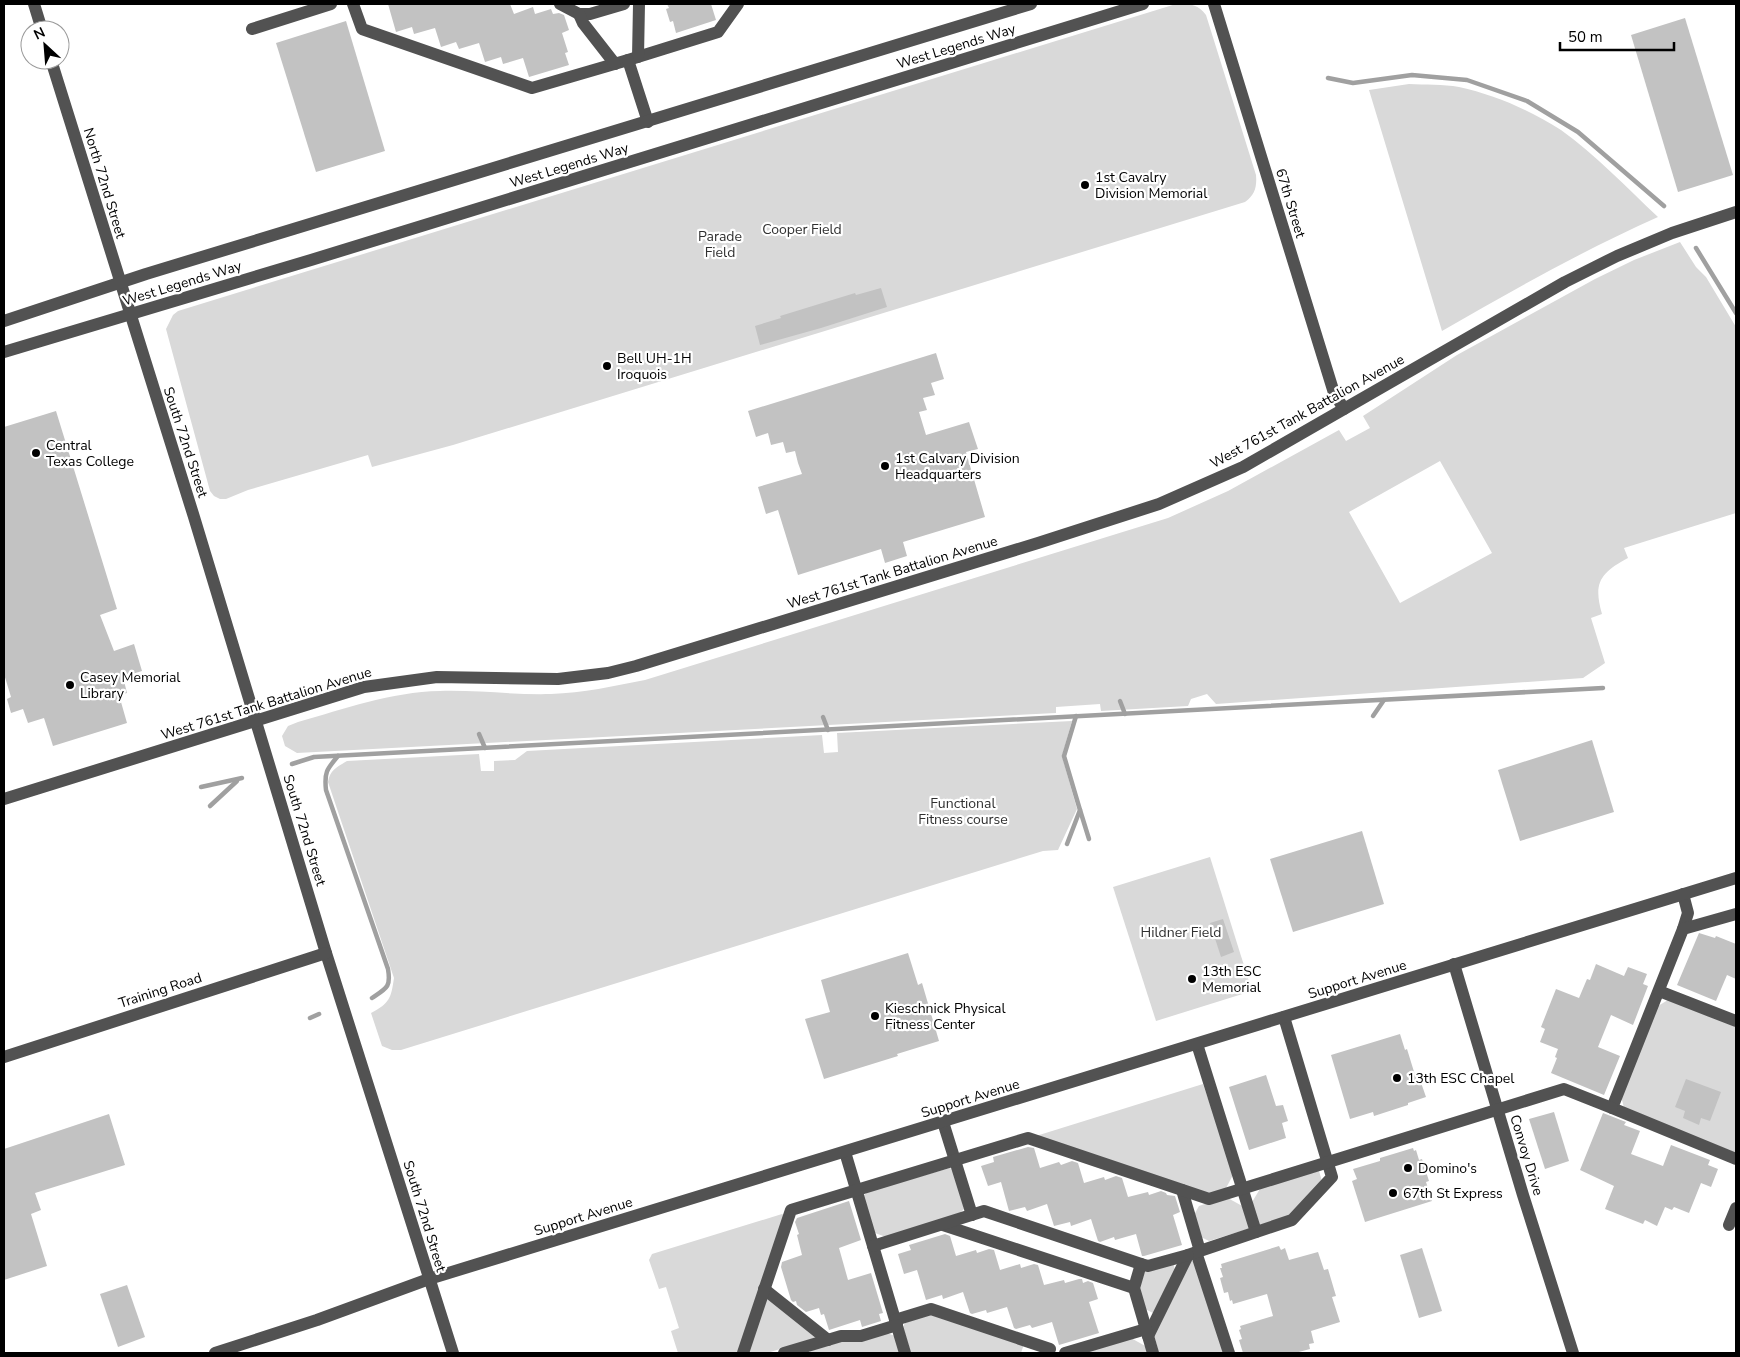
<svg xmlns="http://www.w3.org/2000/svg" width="1740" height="1357" font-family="'Nunito Sans',sans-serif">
<rect width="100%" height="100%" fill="#fff"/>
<g fill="#d9d9d9" fill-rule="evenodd">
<path d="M 1176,4 C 1189,4 1197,3 1206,15 L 1256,175 C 1257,187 1255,195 1245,202 L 453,445 L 372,467 L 368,455 L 248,490 L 226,499 L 220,499 L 214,496 L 210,491 L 166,329 L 173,315 L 178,311 Z"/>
<path d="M 1409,84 C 1425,85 1443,84 1459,87 C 1495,95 1530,110 1561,130 C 1595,154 1627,188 1658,217 C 1584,250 1513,290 1442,331 L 1369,90 Z"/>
<path d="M 1680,242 L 1696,267 L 1706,277 L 1736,327 L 1736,513 L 1624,548 L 1628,558 C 1600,573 1593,583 1602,614 L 1591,618 L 1605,663 L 1583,678 L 1216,704 L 1207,694 L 1191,699 L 1188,706 L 1101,711 L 1100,704 L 1056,707 L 1056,713 L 297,753 L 285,746 L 282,736 L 288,726 L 298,722 C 344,709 391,692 440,691 C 477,690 514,695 551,694 C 583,693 614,686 645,680 L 1168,518 L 1228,491 L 1339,430 L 1346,441 L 1370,428 L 1363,416 L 1457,355 L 1595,279 L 1634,260 ZM 1440,461 L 1492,553 L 1400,603 L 1349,512 Z"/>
<path d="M 1072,721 L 1062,756 L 1077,809 L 1058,850 L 1043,851 L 401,1050 L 392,1050 L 382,1046 L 371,1013 C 390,1003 391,998 394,978 L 328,782 C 330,770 337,767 347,761 L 479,754 L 481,771 L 494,771 L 494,761 L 515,760 L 527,751 L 822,735 L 824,753 L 838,752 L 837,733 Z"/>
<path d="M 1210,857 L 1252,991 L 1156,1021 L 1113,887 Z"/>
<path d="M 1668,1000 L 1736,1026 L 1736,1153 L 1624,1108 L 1621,1096 L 1658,1006 Z"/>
<path d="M 1203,1084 L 1234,1173 L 1225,1190 L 1209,1195 L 1036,1136 Z"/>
<path d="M 950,1168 L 953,1170 L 964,1209 L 960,1213 L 886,1237 L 875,1233 L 863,1200 L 864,1195 L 869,1191 Z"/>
<path d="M 1319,1171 L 1322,1181 L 1290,1216 L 1258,1226 L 1251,1204 L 1261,1187 Z"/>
<path d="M 1226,1197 L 1244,1207 L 1251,1228 L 1209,1241 L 1201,1237 L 1194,1215 L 1199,1206 Z"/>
<path d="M 782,1214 L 784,1215 L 739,1353 L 678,1353 L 671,1331 L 679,1328 L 666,1287 L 659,1289 L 649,1260 L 652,1254 Z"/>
<path d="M 1190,1261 L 1196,1261 L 1225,1353 L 1159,1353 L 1154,1335 Z"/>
<path d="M 1173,1262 L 1175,1270 L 1155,1314 L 1145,1309 L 1139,1289 L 1145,1271 Z"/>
<path d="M 766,1297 L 820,1337 L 767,1353 L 747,1353 Z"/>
<path d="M 931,1314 L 1024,1344 L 1021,1353 L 911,1353 L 903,1327 L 905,1323 Z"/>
<path d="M 887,1333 L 895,1336 L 901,1353 L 809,1353 L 811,1350 L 843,1341 Z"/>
<path d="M 1131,1338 L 1147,1347 L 1149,1353 L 1088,1353 L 1088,1351 Z"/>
</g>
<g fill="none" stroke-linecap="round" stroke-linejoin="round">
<g stroke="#a0a0a0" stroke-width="4.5">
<path d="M 1328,78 L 1353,83 L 1412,75 L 1467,80 L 1527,101 L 1578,132 L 1664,206"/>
<path d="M 1696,248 L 1736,313"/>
<path d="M 1120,701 L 1125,714"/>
<path d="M 1373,716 L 1384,700"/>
<path d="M 823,717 L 828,730"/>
<path d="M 479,734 L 485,748"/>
<path d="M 338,756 C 327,769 324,772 326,790 L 388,969 C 391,987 387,988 372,998"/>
<path d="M 292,764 L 314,757 L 1603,688"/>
<path d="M 201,787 L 242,778"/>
<path d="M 210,806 L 237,781"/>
<path d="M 1080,810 L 1089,839"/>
<path d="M 1067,844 L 1080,810 L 1064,756 L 1076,716"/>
<path d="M 310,1018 L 319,1014"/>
</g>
</g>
<g fill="#c2c2c2">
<path d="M 388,4 L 510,4 L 514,14 L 533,7 L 535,14 L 551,9 L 553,14 L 559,13 L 564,15 L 569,30 L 562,33 L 568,52 L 565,53 L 569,65 L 529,77 L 523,58 L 503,64 L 501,57 L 485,62 L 479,43 L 459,49 L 456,42 L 441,47 L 435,28 L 414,34 L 412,27 L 396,32 Z"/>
<path d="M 667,4 L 711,4 L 716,20 L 676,33 L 673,21 L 670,22 L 666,9 L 669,8 Z"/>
<path d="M 1685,18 L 1733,175 L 1678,192 L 1631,35 Z"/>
<path d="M 346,21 L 385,151 L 316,172 L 276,43 Z"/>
<path d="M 881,288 L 887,307 L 821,328 L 760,345 L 755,326 L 781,318 L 780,316 L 855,293 L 856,295 Z"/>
<path d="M 936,353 L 944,379 L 931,383 L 935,395 L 923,398 L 927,410 L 919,412 L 926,435 L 969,422 L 978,449 L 966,452 L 985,517 L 903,542 L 907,556 L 885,563 L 881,549 L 798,575 L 778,510 L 766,514 L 758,487 L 802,474 L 798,463 L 795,451 L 786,453 L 783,442 L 771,445 L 768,433 L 756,437 L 748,411 Z"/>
<path d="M 56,411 L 117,609 L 100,615 L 114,651 L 134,644 L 142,671 L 123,677 L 127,693 L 119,695 L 127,723 L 53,746 L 44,718 L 28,723 L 23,709 L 11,713 L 7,699 L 11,697 L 4,674 L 4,427 Z"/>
<path d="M 1592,740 L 1614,812 L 1520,841 L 1498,770 Z"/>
<path d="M 1362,831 L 1384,904 L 1293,932 L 1270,859 Z"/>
<path d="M 1223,919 L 1234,952 L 1221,957 L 1210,923 Z"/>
<path d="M 1699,933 L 1715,938 L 1716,936 L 1736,944 L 1736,979 L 1727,975 L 1716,1001 L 1677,985 Z"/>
<path d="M 908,953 L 918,985 L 922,983 L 939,1041 L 897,1054 L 898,1056 L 824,1079 L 805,1019 L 830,1012 L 821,980 Z"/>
<path d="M 1596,964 L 1624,976 L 1628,967 L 1647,974 L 1643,984 L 1648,986 L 1633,1025 L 1611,1015 L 1598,1047 L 1620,1056 L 1604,1095 L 1551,1073 L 1557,1058 L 1555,1057 L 1558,1049 L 1540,1042 L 1545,1029 L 1541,1027 L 1556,989 L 1579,998 L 1587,979 L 1590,980 Z"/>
<path d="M 1400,1034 L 1405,1050 L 1407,1049 L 1415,1075 L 1418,1074 L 1426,1097 L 1408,1103 L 1408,1105 L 1374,1116 L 1373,1112 L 1350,1119 L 1331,1055 Z"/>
<path d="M 1266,1075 L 1276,1106 L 1283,1105 L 1288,1121 L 1282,1123 L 1286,1138 L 1249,1150 L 1229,1087 Z"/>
<path d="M 1686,1079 L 1721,1092 L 1710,1121 L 1701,1118 L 1699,1125 L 1683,1118 L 1685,1111 L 1675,1107 Z"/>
<path d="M 1554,1112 L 1569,1161 L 1545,1169 L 1529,1119 Z"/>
<path d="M 1603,1113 L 1626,1122 L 1624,1125 L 1640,1131 L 1631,1154 L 1663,1166 L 1671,1145 L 1710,1160 L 1708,1165 L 1718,1169 L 1711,1187 L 1701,1183 L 1689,1213 L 1674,1207 L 1672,1210 L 1665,1207 L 1657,1226 L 1645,1220 L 1643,1224 L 1605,1209 L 1614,1186 L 1580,1170 Z"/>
<path d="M 109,1114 L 125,1165 L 35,1193 L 41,1210 L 31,1214 L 47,1266 L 4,1280 L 4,1149 Z"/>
<path d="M 1028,1147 L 1034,1148 L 1040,1168 L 1059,1162 L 1061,1165 L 1072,1161 L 1078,1163 L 1084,1183 L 1104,1177 L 1105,1180 L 1116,1176 L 1122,1178 L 1128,1197 L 1148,1192 L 1149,1195 L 1161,1191 L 1166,1193 L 1167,1195 L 1175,1196 L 1180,1212 L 1173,1215 L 1182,1245 L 1144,1256 L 1142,1256 L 1136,1234 L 1115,1240 L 1114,1237 L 1100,1242 L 1098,1241 L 1091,1219 L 1071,1226 L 1070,1222 L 1054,1226 L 1047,1204 L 1027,1211 L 1025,1207 L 1009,1211 L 1001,1182 L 988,1186 L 981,1166 L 994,1162 L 993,1157 Z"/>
<path d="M 1413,1148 L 1414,1151 L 1416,1150 L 1419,1160 L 1422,1159 L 1429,1181 L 1426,1182 L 1432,1201 L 1365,1222 L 1352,1181 L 1357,1179 L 1353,1169 L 1380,1161 L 1380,1158 Z"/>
<path d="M 849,1201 L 861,1240 L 839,1248 L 848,1280 L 871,1273 L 883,1313 L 879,1314 L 881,1321 L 862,1327 L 860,1320 L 829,1330 L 824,1314 L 821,1315 L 819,1308 L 806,1312 L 797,1305 L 796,1301 L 793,1302 L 791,1300 L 781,1267 L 782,1262 L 802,1255 L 797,1235 L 799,1234 L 795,1222 L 797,1218 Z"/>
<path d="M 945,1234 L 950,1236 L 956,1256 L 976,1250 L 977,1253 L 989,1249 L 994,1250 L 1000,1270 L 1020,1264 L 1021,1268 L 1034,1264 L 1038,1265 L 1044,1285 L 1064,1280 L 1065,1283 L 1079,1279 L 1082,1279 L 1083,1283 L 1088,1281 L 1093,1283 L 1098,1299 L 1089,1302 L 1099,1333 L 1059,1345 L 1052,1322 L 1032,1328 L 1030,1325 L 1016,1329 L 1014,1328 L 1007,1307 L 987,1313 L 986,1310 L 972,1314 L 970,1313 L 963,1292 L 943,1299 L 942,1295 L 926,1300 L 917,1270 L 904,1274 L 898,1254 L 911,1250 L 909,1245 Z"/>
<path d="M 1279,1246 L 1281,1250 L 1285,1248 L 1289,1260 L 1318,1252 L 1324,1270 L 1328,1269 L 1336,1296 L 1332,1297 L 1340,1322 L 1311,1331 L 1314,1343 L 1309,1344 L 1310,1349 L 1295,1353 L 1243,1353 L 1239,1340 L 1242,1339 L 1239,1330 L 1241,1329 L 1240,1326 L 1273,1316 L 1267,1294 L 1233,1304 L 1232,1300 L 1230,1301 L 1228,1292 L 1224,1293 L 1220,1278 L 1223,1277 L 1220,1268 L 1222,1268 L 1221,1264 Z"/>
<path d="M 1422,1248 L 1442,1311 L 1419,1318 L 1400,1255 Z"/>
<path d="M 127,1285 L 145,1337 L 118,1347 L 100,1294 Z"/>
</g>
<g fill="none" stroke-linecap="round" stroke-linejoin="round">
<g stroke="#525252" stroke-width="12">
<path d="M 34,4 L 42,30"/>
<path d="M 353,4 L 362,29 L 532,88 L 628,60 L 718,32 L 738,4"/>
<path d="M 560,4 L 579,14 L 590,14 L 624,4"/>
<path d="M 1214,4 L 1334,393 L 1344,409"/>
<path d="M 579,14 L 583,23 L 615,64"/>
<path d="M 252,29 L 331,4"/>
<path d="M 638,57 L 639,4"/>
<path d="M 51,60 L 194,517 L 326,953 L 453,1353"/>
<path d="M 628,60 L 648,122"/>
<path d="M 4,321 L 146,274 L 1031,4"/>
<path d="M 4,352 L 311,260 L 1143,4"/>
<path d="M 4,799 L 364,687 L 437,677 L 558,679 L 608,673 L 636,666 L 1038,543 L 1159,504 L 1243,467 L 1565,282 L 1617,256 L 1672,233 L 1736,212"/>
<path d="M 1683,894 L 1688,913 L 1683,929"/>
<path d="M 1736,914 L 1683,929 L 1612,1108 L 1736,1159"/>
<path d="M 1454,964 L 1523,1195 L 1573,1353"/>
<path d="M 1659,991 L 1736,1021"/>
<path d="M 1197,1044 L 1256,1232"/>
<path d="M 4,1057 L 326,953"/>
<path d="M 943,1122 L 972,1215"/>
<path d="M 845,1152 L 905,1353"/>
<path d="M 1182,1190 L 1200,1251"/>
<path d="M 943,1225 L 1134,1288"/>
<path d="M 1729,1225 L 1736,1208"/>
<path d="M 873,1246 L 984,1211 L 1141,1264"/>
<path d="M 1196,1252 L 1229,1353"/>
<path d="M 764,1289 L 828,1340"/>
<path d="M 895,1320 L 931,1309 L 1050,1349"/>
<path d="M 1148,1336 L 1188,1255 L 1292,1220 L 1332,1177 L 1284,1017"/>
<path d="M 215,1353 L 317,1320 L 429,1279 L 1736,878"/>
<path d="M 743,1353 L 791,1210 L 1028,1138 L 1209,1199 L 1564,1089 L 1612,1108"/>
<path d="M 784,1353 L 841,1336 L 861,1336 L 897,1325"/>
<path d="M 1065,1353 L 1146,1329"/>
<path d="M 1153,1353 L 1134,1288 L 1141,1264 L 1148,1266 L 1188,1255"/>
</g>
</g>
<g fill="#000" stroke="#fff" stroke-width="2">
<circle cx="1085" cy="185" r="5"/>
<circle cx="607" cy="366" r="5"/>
<circle cx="36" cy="453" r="5"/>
<circle cx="885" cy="466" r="5"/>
<circle cx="70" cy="685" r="5"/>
<circle cx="1192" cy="979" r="5"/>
<circle cx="875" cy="1016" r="5"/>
<circle cx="1397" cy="1078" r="5"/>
<circle cx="1408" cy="1168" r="5"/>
<circle cx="1393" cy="1193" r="5"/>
</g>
<g text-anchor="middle" stroke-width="4.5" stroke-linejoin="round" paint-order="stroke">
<g font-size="14" fill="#000" stroke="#fff">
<text transform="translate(956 46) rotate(-17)" y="5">West Legends Way</text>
<text transform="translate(569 165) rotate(-17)" y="5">West Legends Way</text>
<text transform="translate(105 183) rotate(73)" y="5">North 72nd Street</text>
<text transform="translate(1291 203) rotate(73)" y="5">67th Street</text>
<text transform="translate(182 283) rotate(-17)" y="5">West Legends Way</text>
<text transform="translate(1307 411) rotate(-29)" y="5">West 761st Tank Battalion Avenue</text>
<text transform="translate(186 442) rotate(72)" y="5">South 72nd Street</text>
<text transform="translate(892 572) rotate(-17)" y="5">West 761st Tank Battalion Avenue</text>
<text transform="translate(266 703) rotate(-17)" y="5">West 761st Tank Battalion Avenue</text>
<text transform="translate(305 830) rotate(73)" y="5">South 72nd Street</text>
<text transform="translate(1357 979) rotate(-17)" y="5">Support Avenue</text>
<text transform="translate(160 990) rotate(-18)" y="5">Training Road</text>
<text transform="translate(970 1098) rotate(-17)" y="5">Support Avenue</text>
<text transform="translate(1527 1155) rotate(73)" y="5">Convoy Drive</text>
<text transform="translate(425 1216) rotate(73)" y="5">South 72nd Street</text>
<text transform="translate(583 1216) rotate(-17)" y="5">Support Avenue</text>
</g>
<g font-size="14" fill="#000" stroke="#fff" text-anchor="start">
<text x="1095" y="182">1st Cavalry<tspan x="1095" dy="16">Division Memorial</tspan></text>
<text x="617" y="363">Bell UH-1H<tspan x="617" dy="16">Iroquois</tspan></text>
<text x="46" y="450">Central<tspan x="46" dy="16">Texas College</tspan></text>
<text x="895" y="463">1st Calvary Division<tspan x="895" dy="16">Headquarters</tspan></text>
<text x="80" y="682">Casey Memorial<tspan x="80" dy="16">Library</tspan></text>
<text x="1202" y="976">13th ESC<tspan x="1202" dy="16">Memorial</tspan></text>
<text x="885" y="1013">Kieschnick Physical<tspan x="885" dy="16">Fitness Center</tspan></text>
<text x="1407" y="1083">13th ESC Chapel</text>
<text x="1418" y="1173">Domino's</text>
<text x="1403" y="1198">67th St Express</text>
</g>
<g font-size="14" fill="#303030" stroke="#fff">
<text x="802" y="234">Cooper Field</text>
<text x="720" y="241">Parade<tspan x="720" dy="16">Field</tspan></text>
<text x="963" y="808">Functional<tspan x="963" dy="16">Fitness course</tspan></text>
<text x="1181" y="937">Hildner Field</text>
</g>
</g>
<rect width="1740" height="1357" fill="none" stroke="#000000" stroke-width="10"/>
<g transform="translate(45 45) rotate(334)"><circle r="24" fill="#ffffff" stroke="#999999"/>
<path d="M0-4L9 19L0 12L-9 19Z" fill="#000000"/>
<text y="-8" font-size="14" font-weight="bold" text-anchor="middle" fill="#000000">N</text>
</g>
<path d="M1560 42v8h114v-8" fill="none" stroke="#000000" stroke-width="2.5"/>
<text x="1568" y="42" font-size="15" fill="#000000" stroke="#ffffff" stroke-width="4" paint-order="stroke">50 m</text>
</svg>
